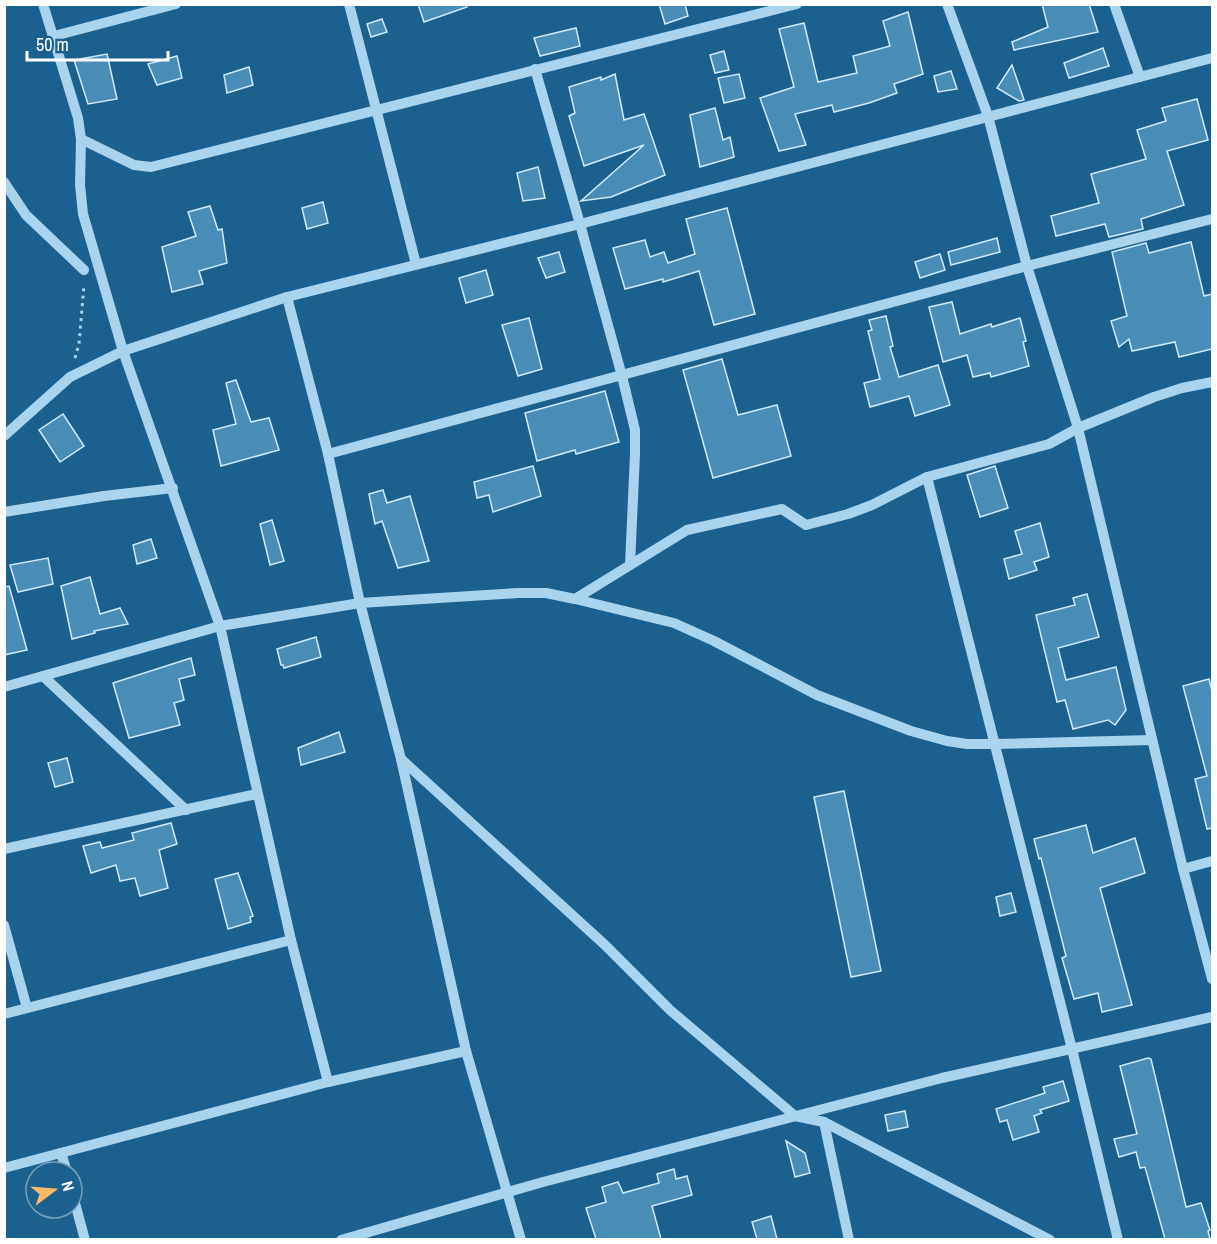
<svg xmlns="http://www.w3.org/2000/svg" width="1217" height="1244" font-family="'Archivo Narrow',sans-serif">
<rect width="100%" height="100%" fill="#1b618f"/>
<g fill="#488db8" stroke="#cfeafa" stroke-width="1.5">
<path d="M 418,4 L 467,4 L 467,7 L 424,22 Z"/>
<path d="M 659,4 L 685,4 L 688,16 L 665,24 Z"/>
<path d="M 1042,4 L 1089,4 L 1098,32 L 1014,50 L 1012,42 L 1048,27 Z"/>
<path d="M 908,12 L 923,74 L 894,84 L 897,93 L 869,103 L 834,112 L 832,105 L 795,114 L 806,145 L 779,151 L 760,98 L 794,87 L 779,29 L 804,23 L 818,82 L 857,73 L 853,56 L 890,46 L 883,21 Z"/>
<path d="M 382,19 L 387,32 L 371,37 L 367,24 Z"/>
<path d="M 576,28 L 580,46 L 540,56 L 534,38 Z"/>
<path d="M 1103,48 L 1109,66 L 1069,78 L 1064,63 Z"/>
<path d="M 724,51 L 729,70 L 715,73 L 710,55 Z"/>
<path d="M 107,54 L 117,99 L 88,104 L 74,60 Z"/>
<path d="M 177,56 L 182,78 L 157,85 L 148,64 Z"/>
<path d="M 1012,65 L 1024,100 L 1019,101 L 997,88 Z"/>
<path d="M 249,67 L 253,85 L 227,93 L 224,75 Z"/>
<path d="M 951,71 L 957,89 L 938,92 L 934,76 Z"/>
<path d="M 615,74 L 624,120 L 644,114 L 665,175 L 611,197 L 581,201 L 644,145 L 584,166 L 569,116 L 575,113 L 569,87 L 601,77 L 601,80 Z"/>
<path d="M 739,74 L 745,98 L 724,103 L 718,78 Z"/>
<path d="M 1197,99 L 1208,140 L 1167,151 L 1184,205 L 1141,219 L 1143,229 L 1109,237 L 1105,224 L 1056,236 L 1051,216 L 1099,203 L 1091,174 L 1146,159 L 1137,130 L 1166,121 L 1162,108 Z"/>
<path d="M 715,108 L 723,140 L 730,137 L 734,157 L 700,167 L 690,115 Z"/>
<path d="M 538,167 L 545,198 L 523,201 L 517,173 Z"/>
<path d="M 323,202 L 328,223 L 307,229 L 302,208 Z"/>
<path d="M 210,206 L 218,230 L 222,229 L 227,263 L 199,271 L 203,284 L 172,292 L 162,247 L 196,236 L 188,212 Z"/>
<path d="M 727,208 L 755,314 L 714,325 L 699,271 L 663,282 L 663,279 L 625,289 L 613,248 L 645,240 L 650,257 L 664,252 L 668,263 L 695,254 L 686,219 Z"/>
<path d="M 997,238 L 1000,252 L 951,265 L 948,252 Z"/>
<path d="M 1191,242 L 1204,296 L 1212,294 L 1212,349 L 1179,357 L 1175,342 L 1132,351 L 1129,339 L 1119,347 L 1111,321 L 1127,316 L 1112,252 L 1146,243 L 1149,253 Z"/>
<path d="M 559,252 L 565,272 L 546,278 L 538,258 Z"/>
<path d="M 940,254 L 945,270 L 920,278 L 915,262 Z"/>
<path d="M 486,270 L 493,295 L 466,303 L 459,278 Z"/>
<path d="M 952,302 L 960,334 L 991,324 L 992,327 L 1020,318 L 1026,341 L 1023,342 L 1029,366 L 991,377 L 990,373 L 973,377 L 967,355 L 943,362 L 929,307 Z"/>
<path d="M 886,316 L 893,346 L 890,347 L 899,377 L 938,365 L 950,405 L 915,416 L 909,396 L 870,407 L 864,383 L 880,379 L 868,331 L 872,330 L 869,320 Z"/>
<path d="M 529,318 L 542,369 L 518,376 L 502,325 Z"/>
<path d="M 722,359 L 738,415 L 777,405 L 791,456 L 713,478 L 683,370 Z"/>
<path d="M 236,380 L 251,422 L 269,418 L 279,450 L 221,466 L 213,430 L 236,424 L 226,383 Z"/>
<path d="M 605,391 L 619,442 L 576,454 L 575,450 L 537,461 L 525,413 Z"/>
<path d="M 63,414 L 84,446 L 60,462 L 39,430 Z"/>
<path d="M 533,466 L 541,496 L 493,512 L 489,495 L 477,498 L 474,482 Z"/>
<path d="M 995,466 L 1008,508 L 980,517 L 967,475 Z"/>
<path d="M 383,490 L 387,503 L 410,496 L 429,561 L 398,568 L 382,521 L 375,524 L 369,494 Z"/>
<path d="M 272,520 L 284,561 L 270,565 L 260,524 Z"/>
<path d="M 1040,523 L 1049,557 L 1034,562 L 1037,570 L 1009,579 L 1004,559 L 1022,554 L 1015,531 Z"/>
<path d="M 151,539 L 157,558 L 137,564 L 133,545 Z"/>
<path d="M 48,558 L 53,584 L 18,592 L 10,565 Z"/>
<path d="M 90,577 L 100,614 L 120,608 L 128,624 L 94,631 L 95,633 L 72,639 L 61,586 Z"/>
<path d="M 9,586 L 27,650 L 4,655 L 4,587 Z"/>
<path d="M 1087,594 L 1099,637 L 1058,648 L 1066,680 L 1116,667 L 1126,710 L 1115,725 L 1108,720 L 1073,729 L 1065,700 L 1057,702 L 1036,615 L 1075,605 L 1073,598 Z"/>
<path d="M 316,637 L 321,657 L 284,668 L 283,665 L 281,665 L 277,649 Z"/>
<path d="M 191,658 L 195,675 L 179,679 L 184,700 L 174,703 L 180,725 L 129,738 L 113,683 Z"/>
<path d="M 1209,679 L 1212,691 L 1212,828 L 1207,829 L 1195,779 L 1207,776 L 1183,686 Z"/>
<path d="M 339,732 L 345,752 L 301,765 L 298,748 Z"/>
<path d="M 67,758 L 73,782 L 55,787 L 48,763 Z"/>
<path d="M 844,791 L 881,971 L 851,977 L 814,797 Z"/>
<path d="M 171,823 L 177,844 L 159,850 L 168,888 L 140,896 L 135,878 L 120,881 L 116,865 L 91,873 L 83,846 L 100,842 L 102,848 L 134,840 L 132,833 Z"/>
<path d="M 1086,825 L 1093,853 L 1135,838 L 1145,873 L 1100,888 L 1132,1005 L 1102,1012 L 1098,993 L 1074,999 L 1062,958 L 1066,956 L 1041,858 L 1039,859 L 1034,839 Z"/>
<path d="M 238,873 L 253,916 L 250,917 L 251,922 L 228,929 L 215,879 Z"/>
<path d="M 1011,893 L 1016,912 L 1000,916 L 996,897 Z"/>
<path d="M 1148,1058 L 1151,1059 L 1162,1105 L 1186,1207 L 1201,1203 L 1210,1230 L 1208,1231 L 1210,1239 L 1165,1239 L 1145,1167 L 1140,1168 L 1136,1152 L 1119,1157 L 1114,1139 L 1137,1134 L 1120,1066 Z"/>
<path d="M 1063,1081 L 1069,1101 L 1040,1110 L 1042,1113 L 1034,1116 L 1039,1132 L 1013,1140 L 1007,1120 L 1000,1122 L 996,1109 L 1045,1093 L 1043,1087 Z"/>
<path d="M 905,1111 L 908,1127 L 888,1131 L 885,1115 Z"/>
<path d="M 786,1141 L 805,1153 L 810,1173 L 795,1177 Z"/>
<path d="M 674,1169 L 676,1179 L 687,1176 L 692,1195 L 652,1206 L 661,1239 L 596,1239 L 586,1208 L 606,1202 L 602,1187 L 618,1182 L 623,1193 L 659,1183 L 657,1174 Z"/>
<path d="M 771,1216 L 777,1239 L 757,1239 L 752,1222 Z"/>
</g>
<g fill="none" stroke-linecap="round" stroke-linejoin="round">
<path stroke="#a9d4ee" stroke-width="3" stroke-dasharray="3 4.5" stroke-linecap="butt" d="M 75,358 L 79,344 L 84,285"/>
<g stroke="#a9d4ee" stroke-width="10">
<path d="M 43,4 L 78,118 L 81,139 L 80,185 L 83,214 L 123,351 L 220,626 L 291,940 L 328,1082"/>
<path d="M 349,4 L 416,264"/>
<path d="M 947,4 L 988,116 L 1027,266 L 1078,428 L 1183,869 L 1212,979"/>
<path d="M 1114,4 L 1140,77"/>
<path d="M 54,36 L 176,4"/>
<path d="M 535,69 L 580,224 L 622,376 L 635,430 L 635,454 L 630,565"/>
<path d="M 81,139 L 134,165 L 151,167 L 797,4"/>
<path d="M 4,182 L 26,215 L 84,270"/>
<path d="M 287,297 L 328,454 L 360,603 L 401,759 L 466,1051 L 521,1240"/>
<path d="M 4,436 L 70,377 L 123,351 L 287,297 L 580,224 L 1212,58"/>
<path d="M 328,454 L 1027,266 L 1212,219"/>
<path d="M 927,477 L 1072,1049 L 1118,1240"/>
<path d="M 4,512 L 104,496 L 173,488"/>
<path d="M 575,599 L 674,623 L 714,641 L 817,695 L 911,731 L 947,741 L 967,744 L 994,744 L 1152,740"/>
<path d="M 43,676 L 186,810"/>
<path d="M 4,687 L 220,626 L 360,603 L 518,593 L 546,593 L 575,599 L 687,530 L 782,509 L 806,525 L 848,514 L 872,505 L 927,477 L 1049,444 L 1078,428 L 1154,397 L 1182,388 L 1212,382"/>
<path d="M 401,759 L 605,945 L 670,1010 L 795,1116 L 824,1122 L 1050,1240"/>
<path d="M 4,849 L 257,794"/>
<path d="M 1183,869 L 1212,861"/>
<path d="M 4,925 L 27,1008"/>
<path d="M 4,1014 L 291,940"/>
<path d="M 824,1122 L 849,1240"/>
<path d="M 61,1153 L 67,1172"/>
<path d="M 4,1168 L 328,1082 L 466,1051"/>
<path d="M 72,1192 L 85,1240"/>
<path d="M 341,1240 L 543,1182 L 942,1078 L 1212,1017"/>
</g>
</g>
<rect width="1217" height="1244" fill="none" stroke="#ffffff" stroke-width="12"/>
<g transform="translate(54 1190) rotate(74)"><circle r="28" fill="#1b618f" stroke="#76a0bc" stroke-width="1.5"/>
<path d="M0-4.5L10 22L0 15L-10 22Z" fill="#ffb866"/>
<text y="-9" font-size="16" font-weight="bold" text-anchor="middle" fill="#ffffff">N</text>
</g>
<path d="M27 51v9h141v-9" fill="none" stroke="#ffffff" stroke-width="3"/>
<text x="36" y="51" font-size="18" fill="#ffffff" stroke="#1b618f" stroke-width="4.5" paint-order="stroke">50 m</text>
</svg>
